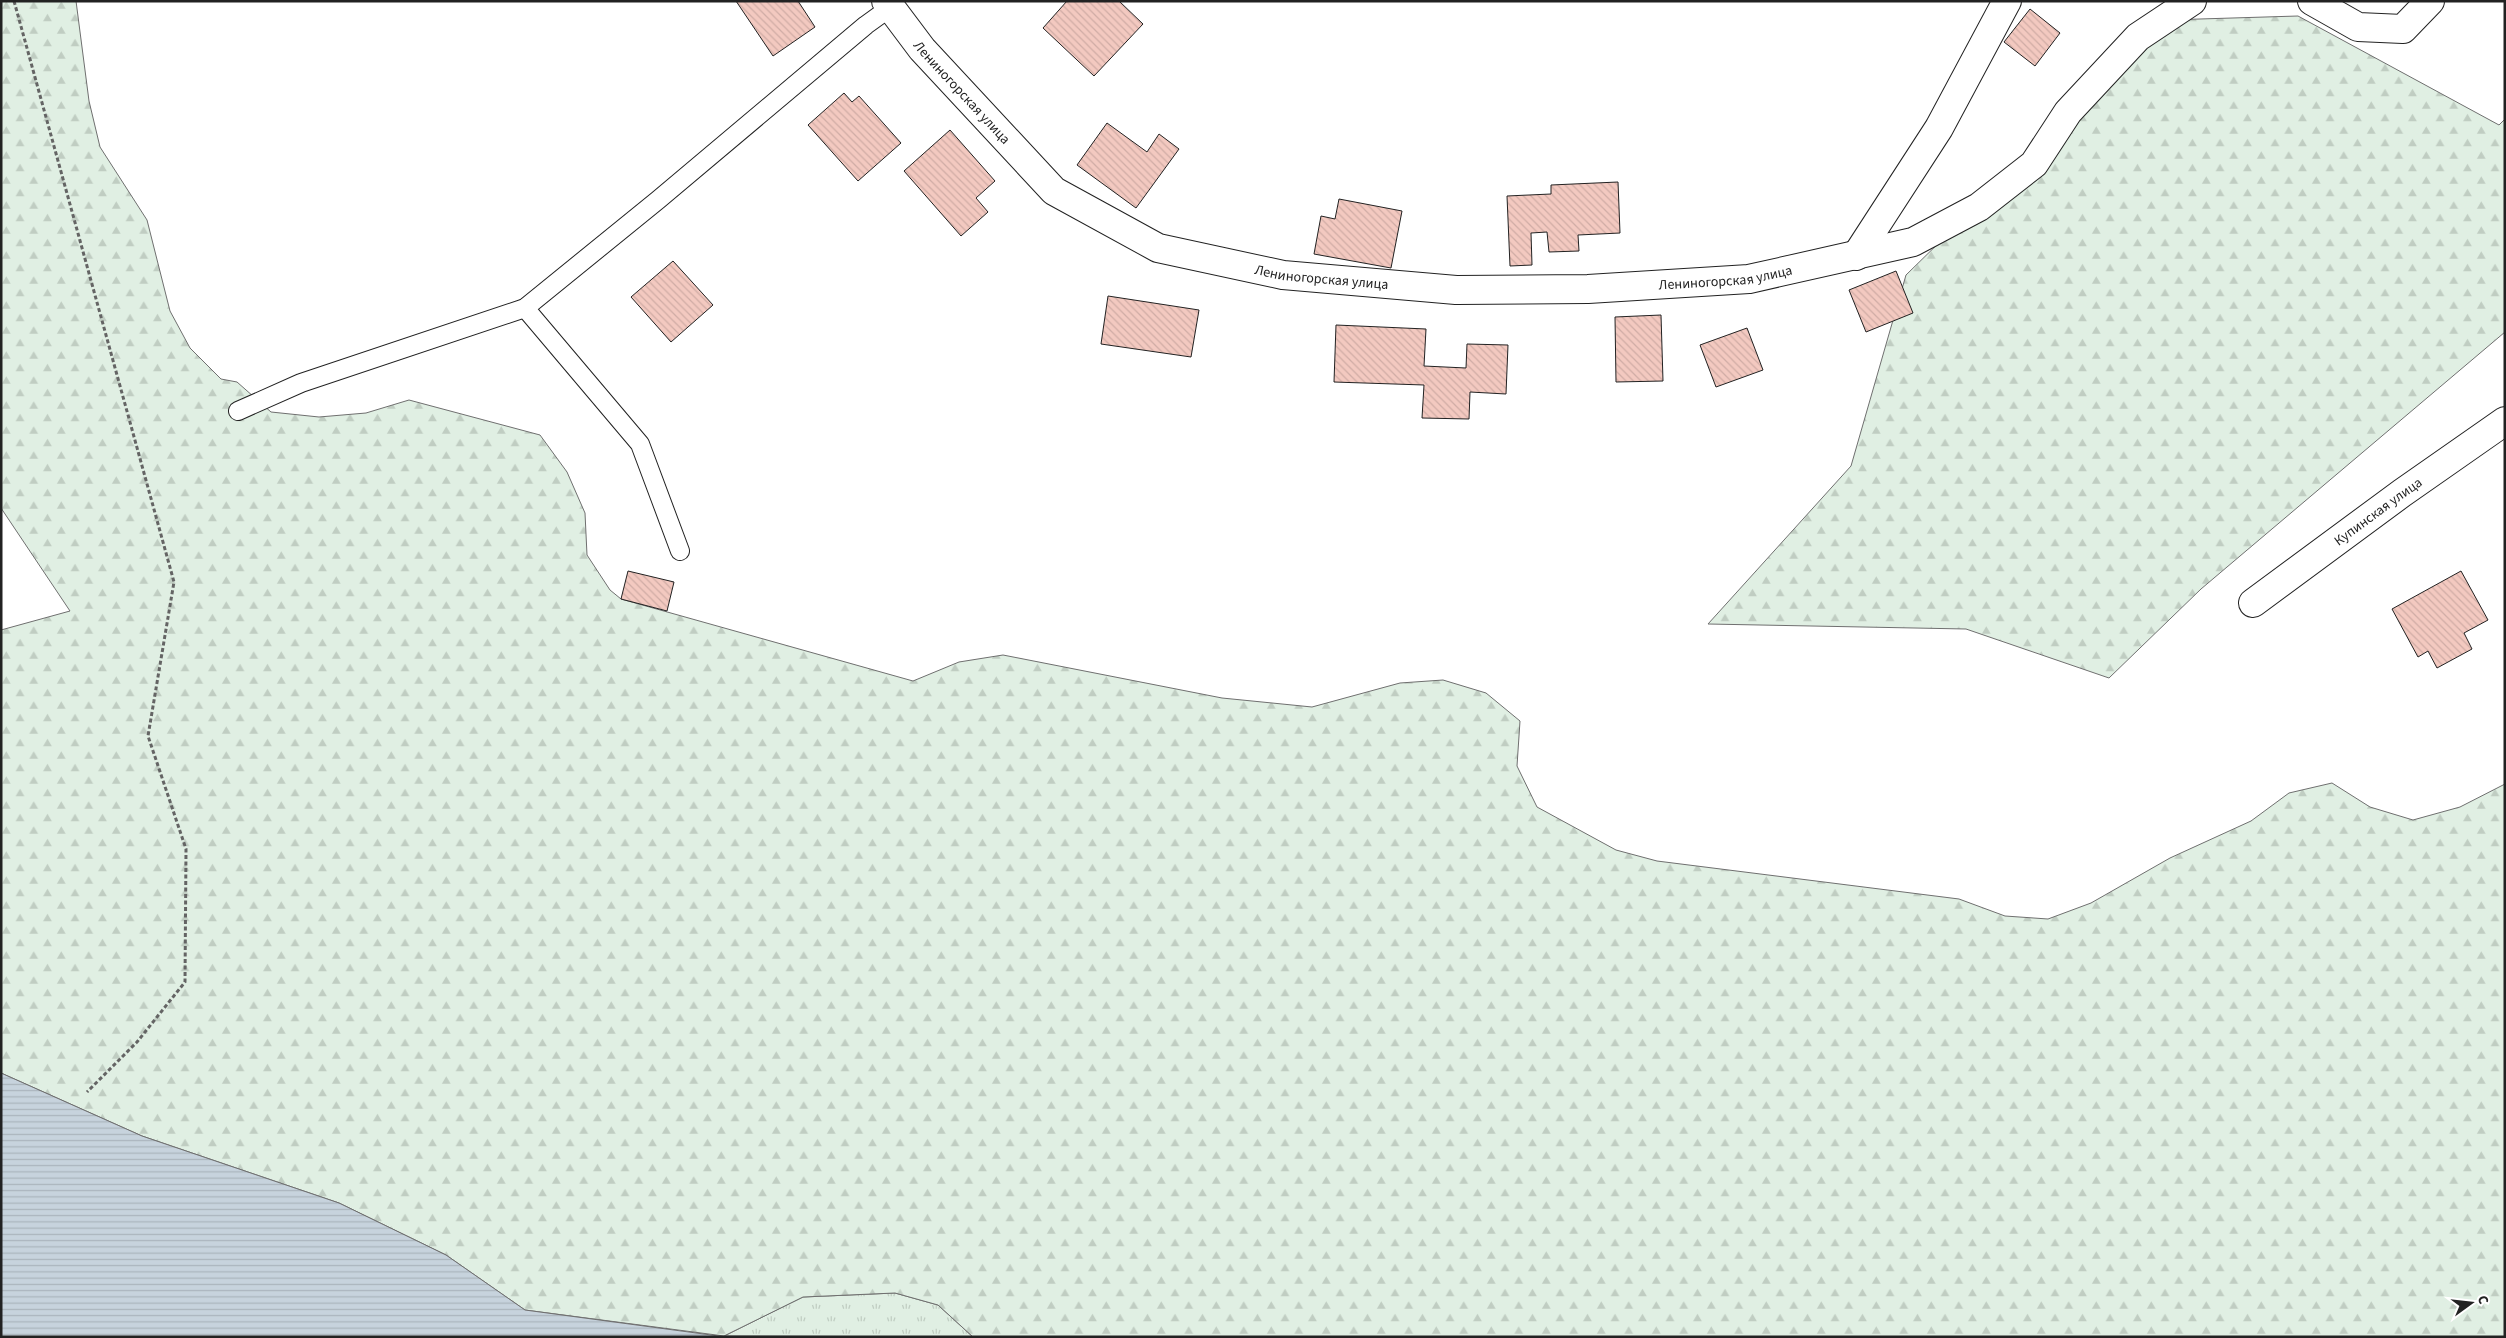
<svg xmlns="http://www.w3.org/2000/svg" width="2506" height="1338" font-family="'Source Sans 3',sans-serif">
<defs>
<pattern id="grass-tufts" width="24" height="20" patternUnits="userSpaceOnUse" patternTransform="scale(1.25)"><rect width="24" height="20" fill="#e0efe3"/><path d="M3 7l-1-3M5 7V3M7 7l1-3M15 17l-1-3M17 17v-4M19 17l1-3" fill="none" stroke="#c0cdc2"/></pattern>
<pattern id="forest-firs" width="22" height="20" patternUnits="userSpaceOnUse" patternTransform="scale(1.25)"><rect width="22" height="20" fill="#e0efe3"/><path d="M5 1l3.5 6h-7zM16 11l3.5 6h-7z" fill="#c0cdc2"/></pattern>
<pattern id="water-rules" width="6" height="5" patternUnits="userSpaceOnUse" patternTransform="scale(1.25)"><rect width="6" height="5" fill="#c7d3dd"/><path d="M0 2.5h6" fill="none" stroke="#abb5bd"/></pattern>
<pattern id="building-back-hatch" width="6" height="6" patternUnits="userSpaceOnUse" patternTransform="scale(1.25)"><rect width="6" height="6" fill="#f3c9c0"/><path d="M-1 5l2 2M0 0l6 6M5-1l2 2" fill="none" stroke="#d0aca5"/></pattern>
</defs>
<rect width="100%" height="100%" fill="#fff"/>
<path fill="url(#grass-tufts)" stroke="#6f6f6f" d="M 895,1293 L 938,1305 L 973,1337 L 724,1336 L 803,1297 Z"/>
<g fill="url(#forest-firs)" stroke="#6f6f6f">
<path d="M 1,1 L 76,1 L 89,101 L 100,147 L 147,220 L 170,311 L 190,348 L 221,379 L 237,382 L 271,412 L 319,417 L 366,413 L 409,400 L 540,435 L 567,472 L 585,513 L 587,555 L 610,590 L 621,599 L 913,681 L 959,662 L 1003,655 L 1222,698 L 1312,707 L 1400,683 L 1443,680 L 1486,693 L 1520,721 L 1517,766 L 1537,807 L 1616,850 L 1657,861 L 1959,899 L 2005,916 L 2048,919 L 2091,903 L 2170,858 L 2251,821 L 2289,793 L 2332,783 L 2370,807 L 2413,820 L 2460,807 L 2505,784 L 2505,1337 L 973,1337 L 938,1305 L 895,1293 L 803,1297 L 724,1336 L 525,1310 L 446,1255 L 339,1203 L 142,1136 L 1,1073 L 1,630 L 70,611 L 1,508 Z"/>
<path d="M 2298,16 L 2499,125 L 2505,119 L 2505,332 L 2201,589 L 2109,678 L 1966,629 L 1708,624 L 1851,466 L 1906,275 L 2167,20 Z"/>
</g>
<path fill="url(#water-rules)" stroke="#6f6f6f" d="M 1,1073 L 142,1136 L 339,1203 L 446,1255 L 525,1310 L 726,1337 L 1,1337 Z"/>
<g fill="url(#building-back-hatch)" stroke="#222">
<path d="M 736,1 L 798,1 L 815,27 L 773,56 Z"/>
<path d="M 1067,1 L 1119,1 L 1143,24 L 1094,76 L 1043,28 Z"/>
<path d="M 2030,9 L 2060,33 L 2035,66 L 2004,42 Z"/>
<path d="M 844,93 L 852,102 L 859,96 L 901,143 L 858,181 L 808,125 Z"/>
<path d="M 1107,123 L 1147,152 L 1159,134 L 1179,149 L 1136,208 L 1077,165 Z"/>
<path d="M 950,130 L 995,181 L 976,198 L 988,212 L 961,236 L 904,171 Z"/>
<path d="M 1618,182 L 1620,233 L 1578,235 L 1579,251 L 1549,252 L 1547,232 L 1531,233 L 1532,265 L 1510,266 L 1507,196 L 1551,194 L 1551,185 Z"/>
<path d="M 1339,199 L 1402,211 L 1391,268 L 1314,254 L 1321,216 L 1335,219 Z"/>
<path d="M 673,261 L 713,305 L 671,342 L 631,297 Z"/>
<path d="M 1896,271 L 1913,313 L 1866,332 L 1849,290 Z"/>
<path d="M 1108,296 L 1199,310 L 1191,357 L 1101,344 Z"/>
<path d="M 1661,315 L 1663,381 L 1616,382 L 1615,317 Z"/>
<path d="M 1336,325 L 1426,329 L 1424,366 L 1466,368 L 1467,344 L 1508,345 L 1506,394 L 1470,392 L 1469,419 L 1422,418 L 1424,385 L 1334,382 Z"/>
<path d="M 1747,328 L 1763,370 L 1716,387 L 1700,345 Z"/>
<path d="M 628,571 L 674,582 L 667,611 L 621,599 Z"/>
<path d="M 2461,571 L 2488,620 L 2464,633 L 2472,649 L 2437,668 L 2428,651 L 2418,657 L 2392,609 Z"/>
</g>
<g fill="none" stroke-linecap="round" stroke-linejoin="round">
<defs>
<g id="service">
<path d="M 525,308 L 640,444 L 680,551"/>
<path d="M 238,411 L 301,383 L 525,308 L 658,200 L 866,25 L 891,7"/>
</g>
<g id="minor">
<path id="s1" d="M 886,1 L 922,49 L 1054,191 L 1158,248 L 1283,275 L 1456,290 L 1588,289 L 1749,279 L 1913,242 L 1979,207 L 2034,164 L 2068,112 L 2138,37 L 2192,1"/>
<path d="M 2312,1 L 2358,27 L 2403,29 L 2430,1"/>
<path d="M 1856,256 L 1939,128 L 2007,1"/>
<path id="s2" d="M 2253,603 L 2402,493 L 2505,421"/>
</g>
</defs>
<use href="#service" stroke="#222" stroke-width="20"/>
<use href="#minor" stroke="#222" stroke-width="30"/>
<path stroke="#646464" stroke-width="3" stroke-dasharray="4 2.5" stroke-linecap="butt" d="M 14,1 L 174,582 L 148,736 L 186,849 L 185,982 L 137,1042 L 87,1092"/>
<use href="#service" stroke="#fff" stroke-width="18"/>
<use href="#minor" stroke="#fff" stroke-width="28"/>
</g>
<g text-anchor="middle" stroke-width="4" stroke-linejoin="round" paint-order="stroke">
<g font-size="14" fill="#222" stroke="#fff">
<text dy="5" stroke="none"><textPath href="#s1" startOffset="119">Лениногорская улица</textPath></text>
<text dy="5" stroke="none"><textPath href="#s1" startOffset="539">Лениногорская улица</textPath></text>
<text dy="5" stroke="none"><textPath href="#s1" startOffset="944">Лениногорская улица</textPath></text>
<text dy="5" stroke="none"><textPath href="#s2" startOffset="155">Купинская улица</textPath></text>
</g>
</g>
<rect width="2506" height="1338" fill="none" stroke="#222222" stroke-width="5"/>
<g transform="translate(2471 1303) rotate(75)" stroke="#ffffff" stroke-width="4" paint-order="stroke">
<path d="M0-4L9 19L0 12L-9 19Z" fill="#222222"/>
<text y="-8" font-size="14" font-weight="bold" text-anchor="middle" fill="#222222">С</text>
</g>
</svg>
